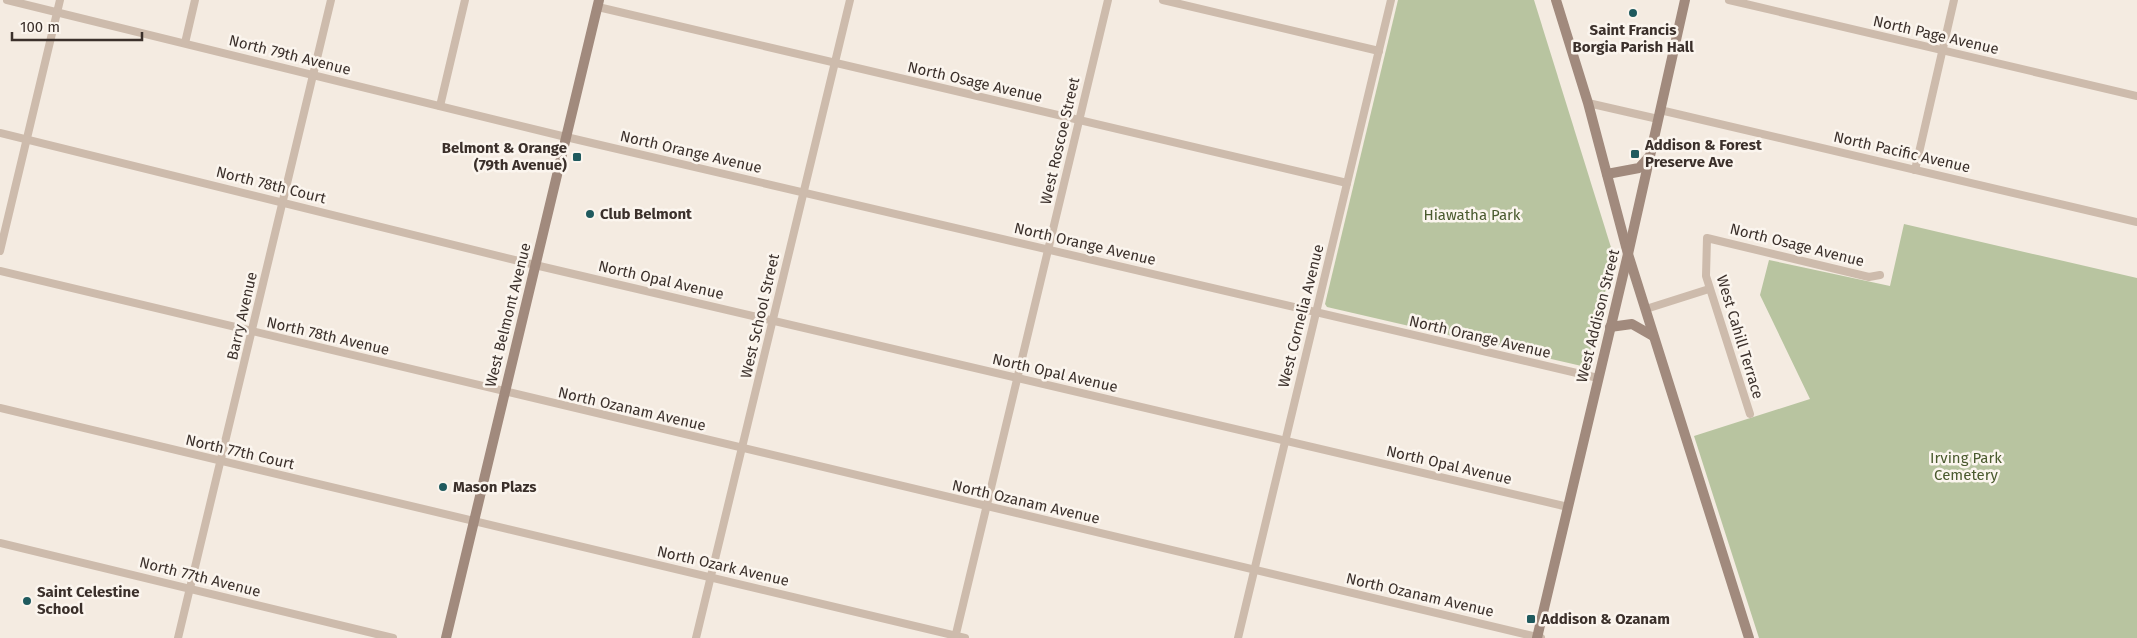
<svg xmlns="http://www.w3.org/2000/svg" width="2137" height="638" font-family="'Fira Sans',sans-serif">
<rect width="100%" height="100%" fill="#f4ebe1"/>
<g fill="#b8c4a0">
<path d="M 1398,0 L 1534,0 L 1614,257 L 1586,367 L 1327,307 L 1325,304 Z"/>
<path d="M 1904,224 L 2137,278 L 2137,638 L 1759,638 L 1694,436 L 1810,399 L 1760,295 L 1769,260 L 1890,286 Z"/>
</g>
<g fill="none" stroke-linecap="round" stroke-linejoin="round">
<g stroke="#cdbbac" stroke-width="8">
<path d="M 7,0 L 566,137 L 1598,378"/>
<path d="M 1163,0 L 1379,51"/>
<path d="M 1729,0 L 2137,96"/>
<path d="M 598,7 L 1347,183"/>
<path d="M 185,43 L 195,0"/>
<path d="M 1588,103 L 1658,119"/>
<path d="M 440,106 L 465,0"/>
<path d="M 1660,110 L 2137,222"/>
<path d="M 0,133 L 535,265 L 1568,507"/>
<path d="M 1915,170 L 1954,0"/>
<path d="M 0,251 L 60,0"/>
<path d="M 0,271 L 1541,638"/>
<path d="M 1646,309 L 1709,289"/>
<path d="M 0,408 L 965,638"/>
<path d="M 1750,414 L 1706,276 L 1707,238 L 1869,277 L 1880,275"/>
<path d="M 0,543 L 393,638"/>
<path d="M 178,638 L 331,0"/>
<path d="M 696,638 L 850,0"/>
<path d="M 955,638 L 1108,0"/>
<path d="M 1238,638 L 1391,0"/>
</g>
<g stroke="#a18a7d" stroke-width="10">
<path d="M 1556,0 L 1588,103 L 1628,254 L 1749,638"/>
<path d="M 1607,174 L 1639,168 L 1648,158"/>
<path d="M 1610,327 L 1632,324 L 1653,336"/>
<path d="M 446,638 L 599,0"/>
<path d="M 1537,638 L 1628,254 L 1685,0"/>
</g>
</g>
<g fill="#1f5a5e" stroke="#fbf5ee" stroke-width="2">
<circle cx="1633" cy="13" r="5"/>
<rect x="1630" y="149" width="10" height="10" rx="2.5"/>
<rect x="572" y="152" width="10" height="10" rx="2.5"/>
<circle cx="590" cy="214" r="5"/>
<circle cx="443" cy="487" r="5"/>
<circle cx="27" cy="601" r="5"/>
<rect x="1526" y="614" width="10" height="10" rx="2.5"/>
</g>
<g text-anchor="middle" stroke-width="5" stroke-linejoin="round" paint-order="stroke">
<g font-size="15" font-weight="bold" fill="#3b302b" stroke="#fbf5ee" text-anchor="start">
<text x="1633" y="35" text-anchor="middle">Saint Francis<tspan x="1633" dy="17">Borgia Parish Hall</tspan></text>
<text x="1645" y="150">Addison &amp; Forest<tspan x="1645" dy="17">Preserve Ave</tspan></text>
<text x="567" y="153" text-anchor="end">Belmont &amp; Orange<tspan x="567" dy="17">(79th Avenue)</tspan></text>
<text x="600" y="219">Club Belmont</text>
<text x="453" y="492">Mason Plazs</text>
<text x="37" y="597">Saint Celestine<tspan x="37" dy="17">School</tspan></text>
<text x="1541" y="624">Addison &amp; Ozanam</text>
</g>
<g font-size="15" fill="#3b302b" stroke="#fbf5ee">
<text transform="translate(1936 35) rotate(13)" y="5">North Page Avenue</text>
<text transform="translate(290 55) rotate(14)" y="5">North 79th Avenue</text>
<text transform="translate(975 82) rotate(13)" y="5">North Osage Avenue</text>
<text transform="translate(1060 141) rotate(-77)" y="5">West Roscoe Street</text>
<text transform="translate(691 152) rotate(13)" y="5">North Orange Avenue</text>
<text transform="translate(1902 152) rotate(13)" y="5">North Pacific Avenue</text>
<text transform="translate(271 185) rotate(14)" y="5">North 78th Court</text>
<text transform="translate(1085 244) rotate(13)" y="5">North Orange Avenue</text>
<text transform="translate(1797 245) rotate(14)" y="5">North Osage Avenue</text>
<text transform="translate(661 280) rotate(13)" y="5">North Opal Avenue</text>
<text transform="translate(508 315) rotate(-76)" y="5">West Belmont Avenue</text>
<text transform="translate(242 316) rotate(-77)" y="5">Barry Avenue</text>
<text transform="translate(760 316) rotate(-77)" y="5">West School Street</text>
<text transform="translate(1301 316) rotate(-76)" y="5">West Cornelia Avenue</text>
<text transform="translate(1598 316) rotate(-76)" y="5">West Addison Street</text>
<text transform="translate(328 336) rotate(13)" y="5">North 78th Avenue</text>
<text transform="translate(1480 337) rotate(13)" y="5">North Orange Avenue</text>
<text transform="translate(1740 337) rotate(73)" y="5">West Cahill Terrace</text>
<text transform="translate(1055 373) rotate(13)" y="5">North Opal Avenue</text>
<text transform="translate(632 409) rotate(13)" y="5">North Ozanam Avenue</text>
<text transform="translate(240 452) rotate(13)" y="5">North 77th Court</text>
<text transform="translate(1449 465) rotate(13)" y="5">North Opal Avenue</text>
<text transform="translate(1026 502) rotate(13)" y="5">North Ozanam Avenue</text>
<text transform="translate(723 566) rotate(13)" y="5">North Ozark Avenue</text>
<text transform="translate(200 577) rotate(14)" y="5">North 77th Avenue</text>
<text transform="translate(1420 595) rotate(13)" y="5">North Ozanam Avenue</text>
</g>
<g font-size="15" fill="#4a5a2e" stroke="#fbf5ee">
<text x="1472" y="220">Hiawatha Park</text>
<text x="1966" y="463">Irving Park<tspan x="1966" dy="17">Cemetery</tspan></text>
</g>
</g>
<path d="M12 32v8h130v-8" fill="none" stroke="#3b302b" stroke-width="2.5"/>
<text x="20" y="32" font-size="15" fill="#3b302b" stroke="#fbf5ee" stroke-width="4" paint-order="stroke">100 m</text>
</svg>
